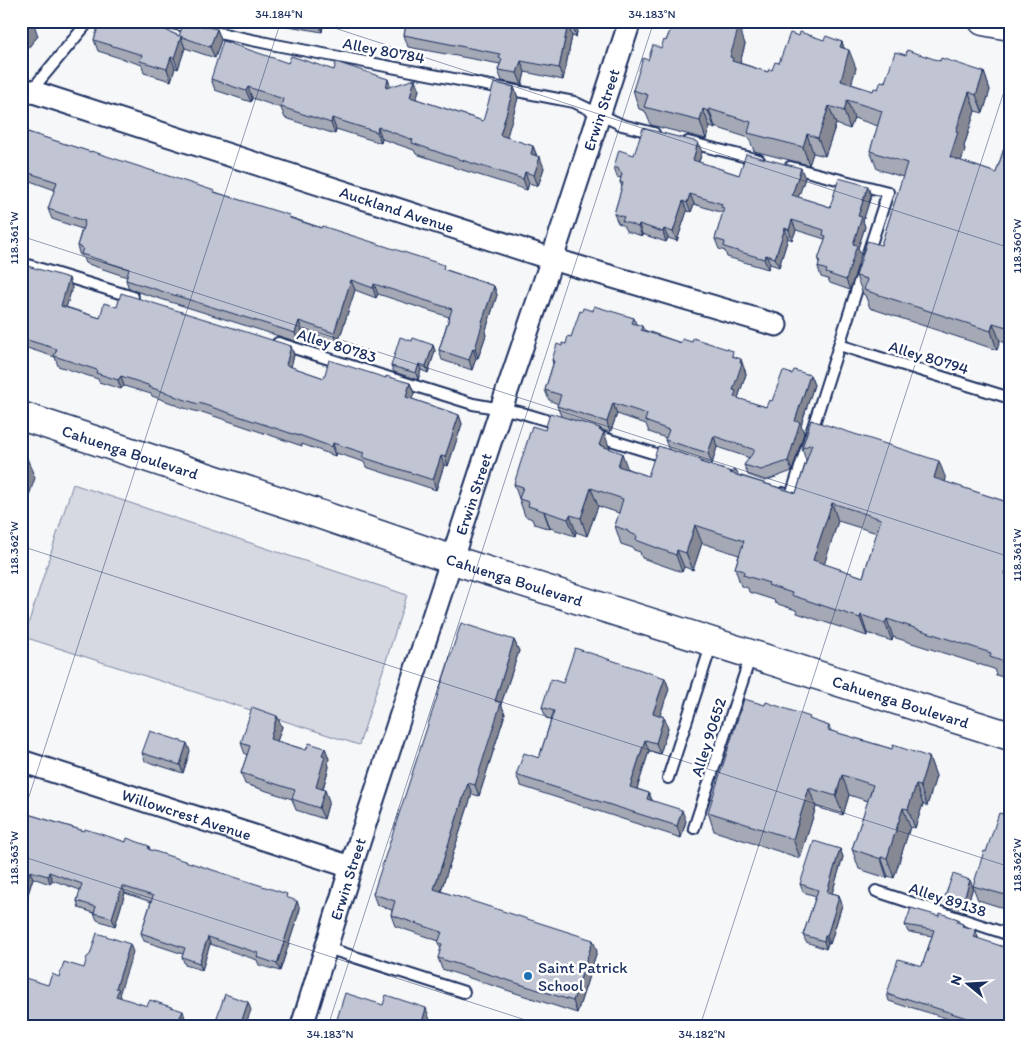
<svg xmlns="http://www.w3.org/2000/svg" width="1031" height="1047" font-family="Itim,sans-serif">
<rect width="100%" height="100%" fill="#f6f7f9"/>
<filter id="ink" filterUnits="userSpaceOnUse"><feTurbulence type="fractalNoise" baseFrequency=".02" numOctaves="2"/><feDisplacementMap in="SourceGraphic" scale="10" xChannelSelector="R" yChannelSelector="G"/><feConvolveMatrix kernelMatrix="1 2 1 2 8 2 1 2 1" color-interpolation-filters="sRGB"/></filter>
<g filter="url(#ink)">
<path fill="#d6d9e2" stroke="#7884a0" d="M 73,484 L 407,595 L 359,745 L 24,637 Z"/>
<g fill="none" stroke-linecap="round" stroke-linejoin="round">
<defs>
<g id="service">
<path d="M 162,21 L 276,45 L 574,102 L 622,125 L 654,133"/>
<path d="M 30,92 L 89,21"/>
<path d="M 688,142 L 759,160"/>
<path d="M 790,167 L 888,192 L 868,253"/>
<path d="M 21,263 L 133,297"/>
<path d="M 278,343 L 473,404 L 519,412 L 559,424"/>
<path d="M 839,345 L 1010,398"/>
<path d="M 594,435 L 669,458"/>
<path d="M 783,493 L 791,496 L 863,270"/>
<path d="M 668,778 L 712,643"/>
<path d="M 694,828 L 751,655"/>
<path d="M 876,891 L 1010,935"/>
<path d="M 327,948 L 464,992"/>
</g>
<g id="minor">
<path id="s1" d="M 21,88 L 552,259 L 776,325"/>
<path id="s2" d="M 21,761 L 351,867"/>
<path id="s3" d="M 302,1026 L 351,867 L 501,409 L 552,259 L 630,21"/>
</g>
<g id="secondary">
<path d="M 983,21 L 1010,26"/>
<path id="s4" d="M 21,416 L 301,508 L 453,560 L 1010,736"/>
</g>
</defs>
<use href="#service" stroke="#1b2f5e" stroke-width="14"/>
<use href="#minor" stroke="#1b2f5e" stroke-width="25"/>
<use href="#secondary" stroke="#1b2f5e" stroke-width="31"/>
<use href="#service" stroke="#fff" stroke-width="10"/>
<use href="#minor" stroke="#fff" stroke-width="21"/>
<use href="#secondary" stroke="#fff" stroke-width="28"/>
</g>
<g fill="#a5a9b5" stroke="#1b2f5e" fill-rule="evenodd">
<path d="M 21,21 L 38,36 L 27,49 L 21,44 Z"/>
<path d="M 100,21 L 152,21 L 151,24 L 179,36 L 217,29 L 221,40 L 215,58 L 185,48 L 178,69 L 175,68 L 171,81 L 144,73 L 142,65 L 98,51 L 94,40 Z"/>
<path d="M 261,21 L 324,21 L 322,32 Z"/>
<path d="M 407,21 L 579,21 L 576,37 L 572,36 L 563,80 L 525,72 L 522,85 L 502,81 L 498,70 L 500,64 L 408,47 L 404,35 Z"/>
<path d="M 674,21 L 732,21 L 745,44 L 740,63 L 768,72 L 772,70 L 779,63 L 799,36 L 824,40 L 842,42 L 844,48 L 856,68 L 851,84 L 873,91 L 878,89 L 906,55 L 940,61 L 984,72 L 990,90 L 983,113 L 975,111 L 964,146 L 965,150 L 961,161 L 996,173 L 1010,130 L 1010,344 L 1000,341 L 997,350 L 870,308 L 865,295 L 863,294 L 856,276 L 881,245 L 903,177 L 877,169 L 870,151 L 878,126 L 854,118 L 850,129 L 836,124 L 825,156 L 813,153 L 809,165 L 754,151 L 749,138 L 715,127 L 715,129 L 710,127 L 706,139 L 651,125 L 645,111 L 639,109 L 633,90 L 648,60 L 661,48 L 666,41 Z"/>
<path d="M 288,63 L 334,70 L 391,86 L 419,90 L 416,99 L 483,121 L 514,87 L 518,98 L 506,138 L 533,146 L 537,156 L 544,168 L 538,186 L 529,183 L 527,190 L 453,167 L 453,166 L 416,154 L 414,150 L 382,139 L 381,143 L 336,129 L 335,134 L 285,118 L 281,108 L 252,98 L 251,102 L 215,90 L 211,79 Z"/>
<path d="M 21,130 L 215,192 L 494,286 L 497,295 L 485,333 L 486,335 L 478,358 L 476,358 L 472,370 L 442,360 L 439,350 L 449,317 L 378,294 L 376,298 L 355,290 L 338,343 L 302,331 L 298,342 L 129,289 L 126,280 L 127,277 L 85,263 L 82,256 L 80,256 L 77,246 L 82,229 L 52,219 L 48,209 L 55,190 L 30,181 L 26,195 L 21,193 Z"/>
<path d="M 702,152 L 699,162 L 739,175 L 805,178 L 798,197 L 830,207 L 871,196 L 863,221 L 865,227 L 858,248 L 861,255 L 850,290 L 830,283 L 828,279 L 821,277 L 818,267 L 819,263 L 818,260 L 825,240 L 825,239 L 796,230 L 792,240 L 788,238 L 779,267 L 770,264 L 768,269 L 727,257 L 725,251 L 719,249 L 715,239 L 723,213 L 694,204 L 691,212 L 687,211 L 677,241 L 668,238 L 666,242 L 642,234 L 642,236 L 626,231 L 623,225 L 618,223 L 614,214 L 622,187 L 620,182 L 621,178 L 617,177 L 614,167 L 634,155 Z"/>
<path d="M 21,262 L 25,265 L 72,288 L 66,307 L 100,318 L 117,307 L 291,346 L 294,355 L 291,367 L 324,378 L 386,378 L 410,383 L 414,393 L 412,399 L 459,415 L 462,424 L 448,466 L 444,465 L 436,490 L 366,467 L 364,462 L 336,453 L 335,456 L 302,444 L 302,446 L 202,412 L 202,413 L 177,406 L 177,405 L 152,396 L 151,394 L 124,386 L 121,389 L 99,382 L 98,379 L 58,366 L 55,357 L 27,348 L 21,351 Z"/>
<path d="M 593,311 L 634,318 L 636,324 L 642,326 L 644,330 L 681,343 L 735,358 L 745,370 L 746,374 L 738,398 L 739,399 L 766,407 L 772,401 L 792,374 L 810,375 L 814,385 L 801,425 L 804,433 L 792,471 L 765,481 L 748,475 L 744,465 L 750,458 L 717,447 L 712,464 L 702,461 L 702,463 L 731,472 L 737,471 L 738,475 L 796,493 L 806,461 L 802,448 L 811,420 L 946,479 L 945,482 L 1010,503 L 1010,679 L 996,675 L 994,669 L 893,637 L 892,641 L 867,633 L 867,636 L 797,613 L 796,610 L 775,603 L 774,600 L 749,592 L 748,588 L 741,586 L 735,568 L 739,555 L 702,543 L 693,570 L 684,567 L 682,572 L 642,558 L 640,552 L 634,550 L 633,548 L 621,544 L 615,526 L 619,513 L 598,506 L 587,536 L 576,532 L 575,536 L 550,528 L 550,529 L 534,524 L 532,519 L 525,516 L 514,484 L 545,430 L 561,416 L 557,406 L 558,404 L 549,400 L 545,390 L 553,364 L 552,360 L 562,346 L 566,344 L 571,337 L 582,312 ZM 617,414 L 646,424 L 649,432 L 666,438 L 665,440 L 669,450 L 648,476 L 628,469 L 610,449 L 600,429 L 610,433 ZM 838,521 L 877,533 L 863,577 L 824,564 Z"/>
<path d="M 412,341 L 433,345 L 435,351 L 428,373 L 421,370 L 418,380 L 394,372 L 391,366 Z"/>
<path d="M 514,640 L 519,651 L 501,704 L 505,714 L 479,796 L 472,794 L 441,891 L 597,951 L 577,1013 L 442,969 L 438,958 L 441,949 L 438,943 L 439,941 L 395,926 L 391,915 L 392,910 L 377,905 L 373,894 Z"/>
<path d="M 665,678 L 669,689 L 660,715 L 664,717 L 668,728 L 660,754 L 649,751 L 637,789 L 649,793 L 652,800 L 686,821 L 681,838 L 521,786 L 516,775 L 539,758 L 551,720 L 546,718 L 542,707 L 563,683 Z"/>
<path d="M 277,716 L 282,727 L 277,741 L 306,750 L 325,748 L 329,759 L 328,762 L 329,767 L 323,789 L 329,801 L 324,819 L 296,810 L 292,799 L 245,784 L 241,773 L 247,755 L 245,754 L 241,743 Z"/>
<path d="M 811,720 L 829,726 L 831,731 L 892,749 L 929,757 L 936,776 L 927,806 L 923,804 L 915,828 L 910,827 L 894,878 L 888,876 L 887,878 L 859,869 L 852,849 L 868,801 L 849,795 L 843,815 L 816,807 L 800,858 L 714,831 L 708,812 Z"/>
<path d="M 190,751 L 183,773 L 145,761 L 142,753 Z"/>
<path d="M 1010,795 L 1010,910 L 978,900 L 973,887 L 965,913 L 947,907 L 944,899 L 973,886 L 986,852 L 1003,814 Z"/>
<path d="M 21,812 L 84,831 L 126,842 L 149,846 L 150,850 L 288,898 L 300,909 L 280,971 L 259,965 L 257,960 L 210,944 L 202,970 L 185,965 L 182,957 L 183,954 L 144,941 L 141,933 L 151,902 L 125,893 L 115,926 L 97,920 L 94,913 L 79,908 L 77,901 L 80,890 L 52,880 L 50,884 L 33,878 L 21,916 Z"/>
<path d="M 840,849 L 843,857 L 832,893 L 839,895 L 842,905 L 830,944 L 828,943 L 826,949 L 806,942 L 803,935 L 816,896 L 803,892 L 800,884 Z"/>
<path d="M 958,919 L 960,923 L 963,924 L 964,927 L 978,937 L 978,939 L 1010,1026 L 971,1026 L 907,1006 L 907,1007 L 889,1001 L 887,994 L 922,966 L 932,936 L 908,932 L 905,925 Z"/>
</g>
<g fill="#868994" stroke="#1b2f5e">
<path d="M 33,21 L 38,36 L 27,49 L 22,34 Z"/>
<path d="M 318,21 L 324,21 L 322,32 Z"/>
<path d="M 573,21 L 579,21 L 576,37 L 572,25 Z"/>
<path d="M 730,21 L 732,21 L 736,33 L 739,26 L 745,44 L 738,71 L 730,57 Z"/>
<path d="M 568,24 L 572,36 L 563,80 L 559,68 Z"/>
<path d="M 217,29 L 221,40 L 215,58 L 210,47 Z"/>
<path d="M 181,37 L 185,48 L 178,69 L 174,58 Z"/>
<path d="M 842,42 L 847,57 L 849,50 L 856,68 L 847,99 L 841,81 L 840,47 Z"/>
<path d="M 171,57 L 175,68 L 171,81 L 167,69 Z"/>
<path d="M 521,61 L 525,72 L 522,85 L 517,73 Z"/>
<path d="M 984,72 L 990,90 L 983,113 L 976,95 Z"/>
<path d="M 388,79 L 392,90 L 386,88 Z"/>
<path d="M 415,79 L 419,90 L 414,108 L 410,97 Z"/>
<path d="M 248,87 L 252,98 L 251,102 L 246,91 Z"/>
<path d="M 514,87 L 518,98 L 504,147 L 500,135 Z"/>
<path d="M 969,92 L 975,111 L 964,146 L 965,150 L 956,175 L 950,157 L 956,131 Z"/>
<path d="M 847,100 L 854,118 L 850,129 L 844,111 Z"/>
<path d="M 829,106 L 836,124 L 825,156 L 818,138 Z"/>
<path d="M 703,109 L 710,127 L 706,139 L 700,121 Z"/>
<path d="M 709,109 L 715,127 L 715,129 L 708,111 Z"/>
<path d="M 332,118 L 336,129 L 335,134 L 331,123 Z"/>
<path d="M 378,127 L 382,139 L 381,143 L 377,132 Z"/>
<path d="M 807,134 L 813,153 L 809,165 L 803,147 Z"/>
<path d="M 698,142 L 702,152 L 696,170 L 693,160 Z"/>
<path d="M 533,146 L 537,157 L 531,154 Z"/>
<path d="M 540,157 L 544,168 L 538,186 L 534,175 Z"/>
<path d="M 801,168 L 805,178 L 796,204 L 792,195 Z"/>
<path d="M 26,172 L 30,181 L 26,195 L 22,185 Z"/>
<path d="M 525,172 L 529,183 L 527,190 L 523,179 Z"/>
<path d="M 868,186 L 871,196 L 863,221 L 865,227 L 858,248 L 861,255 L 850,290 L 846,280 L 858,216 Z"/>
<path d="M 690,194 L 694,204 L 691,212 L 687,203 Z"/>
<path d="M 683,201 L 687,211 L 677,241 L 673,232 Z"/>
<path d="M 792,220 L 796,230 L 792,240 L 789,230 Z"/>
<path d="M 639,224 L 642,234 L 642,236 L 638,227 Z"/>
<path d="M 785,228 L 788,238 L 779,267 L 775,258 Z"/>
<path d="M 664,229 L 668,238 L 666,242 L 663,232 Z"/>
<path d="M 766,255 L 770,264 L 768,269 L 764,259 Z"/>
<path d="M 69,278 L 72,288 L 64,315 L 61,306 Z"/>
<path d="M 351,280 L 355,290 L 338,343 L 334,333 Z"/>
<path d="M 374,284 L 378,294 L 376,298 L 373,288 Z"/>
<path d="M 494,286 L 497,295 L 485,333 L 486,335 L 478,358 L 475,349 L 481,325 Z"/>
<path d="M 299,321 L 302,331 L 298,342 L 295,333 Z"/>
<path d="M 993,323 L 1000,341 L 997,350 L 991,331 Z"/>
<path d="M 433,345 L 435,351 L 428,373 L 426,366 Z"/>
<path d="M 291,346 L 294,355 L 289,374 L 286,365 Z"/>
<path d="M 473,348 L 476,358 L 472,370 L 469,360 Z"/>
<path d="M 741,359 L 746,374 L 738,398 L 740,402 L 734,397 L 733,390 Z"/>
<path d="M 419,364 L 421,370 L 418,380 L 416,373 Z"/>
<path d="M 810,375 L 814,385 L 801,425 L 804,433 L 792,471 L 788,461 L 795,421 Z"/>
<path d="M 121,376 L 124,386 L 121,389 L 118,380 Z"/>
<path d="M 410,383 L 414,393 L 410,406 L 406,397 Z"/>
<path d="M 613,403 L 617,414 L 610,433 L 607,422 Z"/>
<path d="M 459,415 L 462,424 L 448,466 L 445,457 Z"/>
<path d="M 600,428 L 603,436 L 604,432 L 610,449 L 599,445 L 599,430 Z"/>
<path d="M 714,436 L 717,447 L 712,464 L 708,453 Z"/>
<path d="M 333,443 L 336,453 L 335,456 L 332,447 Z"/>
<path d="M 622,453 L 628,470 L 618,466 Z"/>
<path d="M 441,456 L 444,465 L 436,490 L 433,480 Z"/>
<path d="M 27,458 L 35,478 L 21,519 L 21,476 Z"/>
<path d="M 939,461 L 946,479 L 940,496 L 934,478 Z"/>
<path d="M 591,488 L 598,506 L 587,536 L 581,518 Z"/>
<path d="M 832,503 L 838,521 L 820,578 L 813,560 Z"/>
<path d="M 544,511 L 550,528 L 550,529 L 544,512 Z"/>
<path d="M 570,515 L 576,532 L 575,536 L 568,519 Z"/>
<path d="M 695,525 L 702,543 L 693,570 L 686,553 Z"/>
<path d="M 677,550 L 684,567 L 682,572 L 676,555 Z"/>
<path d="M 1010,558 L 1010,588 L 1005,574 Z"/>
<path d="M 861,615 L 867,633 L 867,636 L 860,618 Z"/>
<path d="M 887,619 L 893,637 L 892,641 L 885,623 Z"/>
<path d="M 514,640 L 519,651 L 501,704 L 505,714 L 479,796 L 475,785 L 495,701 Z"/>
<path d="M 665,678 L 669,689 L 657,724 L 653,713 Z"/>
<path d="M 277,716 L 282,727 L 274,750 L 270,739 Z"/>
<path d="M 664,717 L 668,728 L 660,754 L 656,743 Z"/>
<path d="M 645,740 L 649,751 L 634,798 L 630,787 Z"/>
<path d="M 187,743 L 190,751 L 183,773 L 180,765 Z"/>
<path d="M 325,748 L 329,759 L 328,762 L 329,767 L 320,798 L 316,787 L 322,755 Z"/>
<path d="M 929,757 L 936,776 L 927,806 L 920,786 Z"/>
<path d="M 842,775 L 849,795 L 843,815 L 836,796 Z"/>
<path d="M 468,783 L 472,794 L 438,900 L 434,889 Z"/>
<path d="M 916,785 L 923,804 L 915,828 L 908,809 Z"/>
<path d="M 809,788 L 816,807 L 800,858 L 793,839 Z"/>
<path d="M 325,790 L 329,801 L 324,819 L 319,808 Z"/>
<path d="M 649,793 L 653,804 L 647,799 Z"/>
<path d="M 903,808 L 910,827 L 894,878 L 887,858 Z"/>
<path d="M 682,810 L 686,821 L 681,838 L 677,826 Z"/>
<path d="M 840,849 L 843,857 L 830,900 L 827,892 Z"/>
<path d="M 881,857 L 888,876 L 887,878 L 881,859 Z"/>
<path d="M 30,871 L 33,878 L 21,916 L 21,900 Z"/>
<path d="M 49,872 L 52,880 L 50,884 L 48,876 Z"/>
<path d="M 970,880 L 973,887 L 965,913 L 962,905 Z"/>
<path d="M 122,886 L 125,893 L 115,926 L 112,918 Z"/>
<path d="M 839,895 L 842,905 L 830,944 L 827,936 Z"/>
<path d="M 297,901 L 300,909 L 280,971 L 277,964 Z"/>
<path d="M 975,929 L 978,937 L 976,945 L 974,937 Z"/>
<path d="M 825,936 L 828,943 L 826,949 L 824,941 Z"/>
<path d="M 208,937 L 210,944 L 202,970 L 199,963 Z"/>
<path d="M 593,940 L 597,951 L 577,1013 L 573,1001 Z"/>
<path d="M 130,944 L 133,952 L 120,992 L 121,997 L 119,1004 L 116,996 L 116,988 Z"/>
<path d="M 248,1002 L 251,1010 L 245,1026 L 240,1026 Z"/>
<path d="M 426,1008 L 431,1023 L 430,1026 L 421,1026 Z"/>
<path d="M 183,1011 L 185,1018 L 183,1025 L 180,1017 Z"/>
</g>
<g fill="#c0c4d3" stroke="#1b2f5e" fill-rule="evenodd">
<path d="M 21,21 L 33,21 L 22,34 L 21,34 Z"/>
<path d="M 100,21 L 145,21 L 179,36 L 184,22 L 217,29 L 210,47 L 180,36 L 181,37 L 174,58 L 171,57 L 167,69 L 140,61 L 142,55 L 94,40 Z"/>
<path d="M 407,21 L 573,21 L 572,25 L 568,24 L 559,68 L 521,61 L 517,73 L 498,70 L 502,59 L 499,58 L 500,54 L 404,35 Z"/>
<path d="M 674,21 L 730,21 L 729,23 L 739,26 L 730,57 L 733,58 L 732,61 L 768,72 L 769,69 L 772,70 L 775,62 L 779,63 L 790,33 L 799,36 L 800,32 L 824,40 L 826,36 L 842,42 L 840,47 L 849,50 L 841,81 L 873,91 L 874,88 L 878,89 L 881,81 L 885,82 L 895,52 L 906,55 L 907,50 L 940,61 L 941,58 L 984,72 L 976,95 L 969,92 L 956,131 L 958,132 L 950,157 L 996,173 L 1010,130 L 1010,328 L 993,323 L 991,331 L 864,290 L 867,279 L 856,276 L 867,241 L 881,245 L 907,163 L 870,151 L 882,111 L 847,100 L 844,111 L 829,106 L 818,138 L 807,134 L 803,147 L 748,133 L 751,122 L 709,109 L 708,111 L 703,109 L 700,121 L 644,107 L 648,95 L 633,90 L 643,58 L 648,60 L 653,45 L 661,48 L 664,40 L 666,41 Z"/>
<path d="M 223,41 L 288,63 L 291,56 L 334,70 L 336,62 L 388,79 L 386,88 L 415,79 L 410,97 L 483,121 L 494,83 L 514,87 L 500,135 L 533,146 L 531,154 L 540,157 L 534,175 L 525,172 L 523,179 L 449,156 L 412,143 L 413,140 L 378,127 L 377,132 L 332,118 L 331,123 L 281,107 L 283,99 L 248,87 L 246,91 L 211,79 Z"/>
<path d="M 643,128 L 698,142 L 693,160 L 739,175 L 746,154 L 801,168 L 792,195 L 830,207 L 839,178 L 868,186 L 858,216 L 862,217 L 853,244 L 857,245 L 846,280 L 826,273 L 827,270 L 818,267 L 820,261 L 818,260 L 826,236 L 823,235 L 824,230 L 792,220 L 789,230 L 785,228 L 775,258 L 766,255 L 764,259 L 724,247 L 725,242 L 715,239 L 724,208 L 721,207 L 722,204 L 690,194 L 687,203 L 683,201 L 673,232 L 664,229 L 663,232 L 639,224 L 638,227 L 622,221 L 624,217 L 614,214 L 623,183 L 620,182 L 622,173 L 619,171 L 619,169 L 614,167 L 619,150 L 634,155 Z"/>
<path d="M 21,130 L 91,152 L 91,151 L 215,191 L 214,192 L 289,215 L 290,218 L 321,228 L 322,226 L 444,265 L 443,269 L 494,286 L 481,325 L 482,325 L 475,349 L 473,348 L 469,360 L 439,350 L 452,309 L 374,284 L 373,288 L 351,280 L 334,333 L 299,321 L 295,333 L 126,280 L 129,269 L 81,254 L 83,248 L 77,246 L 85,221 L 48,209 L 57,182 L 26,172 L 22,185 L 21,185 Z"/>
<path d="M 21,262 L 25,263 L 24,265 L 69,278 L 61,306 L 100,318 L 104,303 L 117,307 L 121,293 L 291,346 L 286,365 L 324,378 L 329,360 L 386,378 L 386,376 L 410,383 L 406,397 L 459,415 L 445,457 L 441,456 L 433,480 L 362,457 L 364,453 L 333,443 L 332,447 L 299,435 L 299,436 L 199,403 L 198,404 L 174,396 L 174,395 L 149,387 L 148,385 L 121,376 L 118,380 L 96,373 L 97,370 L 54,356 L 57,349 L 24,339 L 21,340 Z"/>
<path d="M 594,306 L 634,318 L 632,323 L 642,326 L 641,330 L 681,343 L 682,339 L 692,342 L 693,338 L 733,351 L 732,356 L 741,359 L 740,363 L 742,363 L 733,390 L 736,391 L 734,397 L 766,407 L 769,400 L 772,401 L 783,371 L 792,374 L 794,370 L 810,375 L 795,421 L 800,422 L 788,461 L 761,470 L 744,465 L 755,450 L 714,436 L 708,453 L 665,440 L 669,430 L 645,421 L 647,414 L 613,403 L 607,422 L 557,406 L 561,395 L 545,390 L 554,361 L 552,360 L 557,344 L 562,346 L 562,343 L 566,344 L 568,336 L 571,337 L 580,311 L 582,312 L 583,308 L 593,311 Z"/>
<path d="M 400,337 L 412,341 L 413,338 L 433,345 L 426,366 L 419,364 L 416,373 L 391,366 Z"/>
<path d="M 550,413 L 600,428 L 599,430 L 604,432 L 599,445 L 622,453 L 618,466 L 648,476 L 658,446 L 701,460 L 700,462 L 731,472 L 733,470 L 737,471 L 730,473 L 796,493 L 812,444 L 802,448 L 811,420 L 939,461 L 934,478 L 1010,503 L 1010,558 L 1005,574 L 1010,575 L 1010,664 L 990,657 L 991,653 L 887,619 L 885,623 L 861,615 L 860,618 L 791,595 L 792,593 L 768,585 L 769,583 L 743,575 L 744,571 L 735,568 L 744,541 L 695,525 L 686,553 L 677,550 L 676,555 L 636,540 L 637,536 L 628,532 L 628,531 L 615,526 L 623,499 L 591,488 L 581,518 L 570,515 L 568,519 L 528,506 L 529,502 L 519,499 L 523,487 L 514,484 L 532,426 L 545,430 ZM 832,503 L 881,519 L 863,577 L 813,560 Z"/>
<path d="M 21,456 L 27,458 L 21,476 Z"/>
<path d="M 461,623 L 514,640 L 495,701 L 501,703 L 475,785 L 468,783 L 434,889 L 593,940 L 573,1001 L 438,958 L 442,944 L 438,943 L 442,932 L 391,915 L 395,901 L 373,894 Z"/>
<path d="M 575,648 L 665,678 L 653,713 L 664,717 L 656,743 L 645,740 L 630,787 L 649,793 L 647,799 L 682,810 L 677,826 L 516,775 L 524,753 L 539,758 L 554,711 L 542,707 L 551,679 L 563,683 Z"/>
<path d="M 744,699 L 765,705 L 766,702 L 810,717 L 809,719 L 829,726 L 828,730 L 892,749 L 893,745 L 929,757 L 920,786 L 916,785 L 908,809 L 903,808 L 887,858 L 881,857 L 881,859 L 852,849 L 873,785 L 842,775 L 836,796 L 809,788 L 793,839 L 708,812 Z"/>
<path d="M 252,707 L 277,716 L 270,739 L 306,750 L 309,743 L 325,748 L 322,755 L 325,756 L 316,787 L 325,790 L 319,808 L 292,799 L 295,790 L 241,773 L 250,746 L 241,743 Z"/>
<path d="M 150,731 L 187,743 L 180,765 L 142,753 Z"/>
<path d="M 1009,794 L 1010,894 L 1009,896 L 973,886 L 984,851 L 986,852 L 999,813 L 1003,814 Z"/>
<path d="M 21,812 L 84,831 L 85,829 L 126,842 L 127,838 L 149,846 L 148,849 L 160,853 L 287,894 L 286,897 L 297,901 L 277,964 L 257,957 L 258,953 L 208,937 L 199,963 L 182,957 L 185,948 L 141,933 L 153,896 L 122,886 L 112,918 L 94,913 L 96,907 L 77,901 L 82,884 L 49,872 L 48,876 L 30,871 L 21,900 Z"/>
<path d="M 814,841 L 840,849 L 827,892 L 839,895 L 838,897 L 839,897 L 827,936 L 825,936 L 824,941 L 803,935 L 818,890 L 800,884 Z"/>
<path d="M 953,874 L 970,880 L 962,905 L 944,899 Z"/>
<path d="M 911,908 L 939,916 L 940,913 L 958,919 L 957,922 L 963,924 L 962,926 L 975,929 L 974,937 L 1010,949 L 1010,1026 L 984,1026 L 985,1025 L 979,1023 L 979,1022 L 905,998 L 904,1000 L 887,994 L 898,959 L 922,966 L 934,930 L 905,925 Z"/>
<path d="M 97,933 L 130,944 L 116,988 L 119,989 L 116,996 L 147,1006 L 150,1000 L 183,1011 L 180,1017 L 206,1026 L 21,1026 L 21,989 L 25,978 L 48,985 L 52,974 L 59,977 L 64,962 L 84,968 L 87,957 L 90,955 Z"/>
<path d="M 345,993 L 383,1005 L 386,995 L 426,1008 L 421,1026 L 335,1026 Z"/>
<path d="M 225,994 L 248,1002 L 240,1026 L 214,1026 Z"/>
</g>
</g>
<path fill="none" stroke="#1b2f5e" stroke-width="1" stroke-opacity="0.45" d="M 313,21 L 1010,248M 21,236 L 1010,557M 21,546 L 1010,867M 21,821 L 281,21M 21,856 L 544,1026M 328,1026 L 654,21M 700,1026 L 1010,73"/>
<circle fill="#1f6fb2" stroke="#fff" stroke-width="2" cx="528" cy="976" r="5"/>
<g text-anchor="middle" stroke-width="5" stroke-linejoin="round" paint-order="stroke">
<g font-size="16" fill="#1b2f5e" stroke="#fff">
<text transform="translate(384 50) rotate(11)" y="6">Alley 80784</text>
<text dy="6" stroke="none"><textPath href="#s3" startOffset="964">Erwin Street</textPath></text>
<text dy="6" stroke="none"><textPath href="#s1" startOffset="395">Auckland Avenue</textPath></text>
<text transform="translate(337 345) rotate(17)" y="6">Alley 80783</text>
<text transform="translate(929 357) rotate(17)" y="6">Alley 80794</text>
<text dy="6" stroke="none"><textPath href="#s4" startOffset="115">Cahuenga Boulevard</textPath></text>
<text dy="6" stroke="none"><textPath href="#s3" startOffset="559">Erwin Street</textPath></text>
<text dy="6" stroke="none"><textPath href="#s4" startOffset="520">Cahuenga Boulevard</textPath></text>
<text dy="6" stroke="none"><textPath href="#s4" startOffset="925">Cahuenga Boulevard</textPath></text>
<text transform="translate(708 737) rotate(-72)" y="6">Alley 90652</text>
<text dy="6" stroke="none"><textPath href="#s2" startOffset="174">Willowcrest Avenue</textPath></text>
<text dy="6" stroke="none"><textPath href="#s3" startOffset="154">Erwin Street</textPath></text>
<text transform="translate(948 899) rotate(18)" y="6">Alley 89138</text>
</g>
<g font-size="16" fill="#1b2f5e" stroke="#fff" text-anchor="start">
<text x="538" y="973">Saint Patrick<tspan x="538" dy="18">School</tspan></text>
</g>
</g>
<rect width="1031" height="1047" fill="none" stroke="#fff" stroke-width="55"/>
<g transform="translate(968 984) rotate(288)" stroke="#ffffff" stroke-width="4" paint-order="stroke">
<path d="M0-4L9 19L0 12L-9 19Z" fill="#1b2f5e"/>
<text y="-8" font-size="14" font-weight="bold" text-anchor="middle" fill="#1b2f5e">N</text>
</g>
<rect x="28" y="28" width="976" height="992" fill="none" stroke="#1b2f5e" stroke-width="2"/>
<g font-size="12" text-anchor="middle" fill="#1b2f5e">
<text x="279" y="18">34.184°N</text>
<text x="652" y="18">34.183°N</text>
<text transform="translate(14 238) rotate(-90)" y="4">118.361°W</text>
<text transform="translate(1017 246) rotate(-90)" y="4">118.360°W</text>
<text transform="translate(14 548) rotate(-90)" y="4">118.362°W</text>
<text transform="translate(1017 555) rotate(-90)" y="4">118.361°W</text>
<text transform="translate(14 858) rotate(-90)" y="4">118.363°W</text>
<text transform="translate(1017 865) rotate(-90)" y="4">118.362°W</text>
<text x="330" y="1038">34.183°N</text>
<text x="702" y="1038">34.182°N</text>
</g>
</svg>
